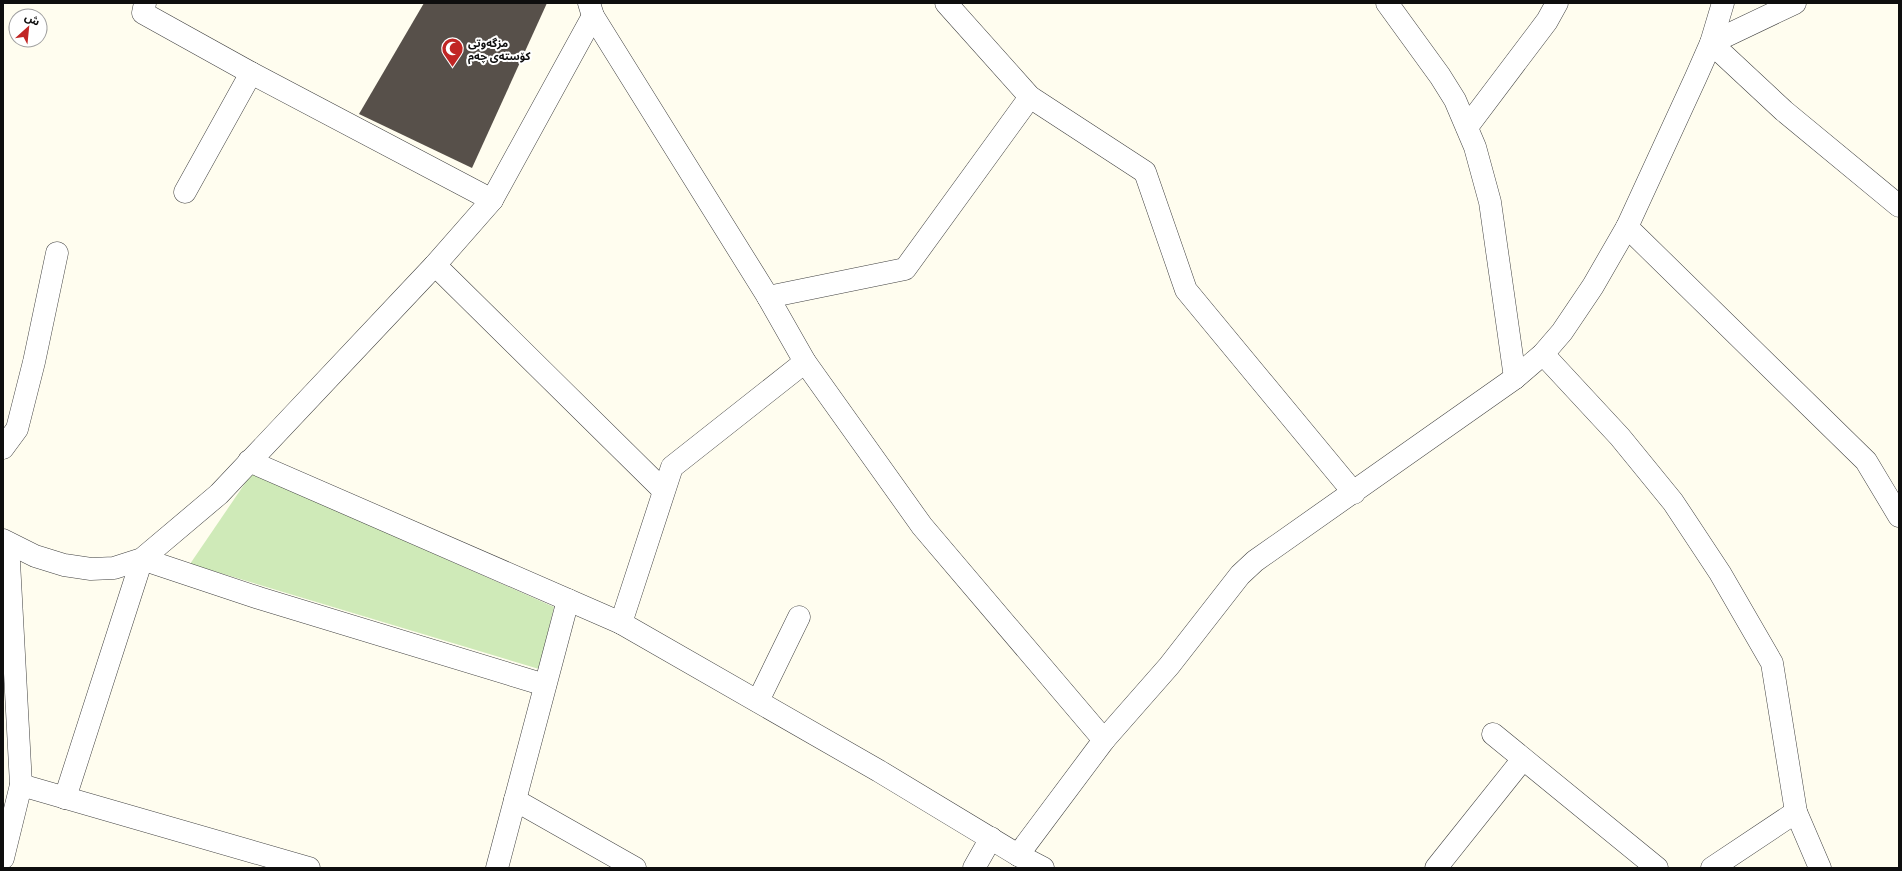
<svg xmlns="http://www.w3.org/2000/svg" width="1902" height="871" font-family="'Playfair Display','Noto Sans Arabic',serif">
<rect width="100%" height="100%" fill="#fffdef"/>
<path fill="#cfeab8" d="M 252,473 L 554,607 L 539,669 L 190,564 Z"/>
<path fill="#57504a" d="M 424,3 L 547,3 L 472,168 L 359,114 Z"/>
<g fill="none" stroke-linecap="round" stroke-linejoin="round">
<defs>
<g id="minor">
<path d="M 145,3 L 143,13 L 251,73 L 492,200"/>
<path d="M 589,3 L 593,16 L 768,297 L 805,362 L 922,526 L 1104,740"/>
<path d="M 946,3 L 1030,97 L 1145,172 L 1186,290 L 1354,493"/>
<path d="M 1387,3 L 1440,76 L 1455,100 L 1475,147 L 1490,202 L 1515,378"/>
<path d="M 1795,3 L 1711,43 L 1784,111 L 1899,206"/>
<path d="M 1467,127 L 1547,21 L 1557,3"/>
<path d="M 185,192 L 251,73"/>
<path d="M 1627,227 L 1866,461 L 1899,516"/>
<path d="M 435,265 L 663,490"/>
<path d="M 768,297 L 905,269 L 1030,97"/>
<path d="M 1543,354 L 1620,437 L 1673,502 L 1720,573 L 1772,663 L 1796,812 L 1820,868"/>
<path d="M 3,448 L 17,429 L 34,362 L 57,253"/>
<path d="M 249,461 L 621,623 L 879,771 L 1018,855 L 1043,868"/>
<path d="M 3,540 L 35,556 L 64,565 L 91,569 L 114,568 L 142,559 L 219,494 L 435,265 L 492,200 L 593,16"/>
<path d="M 621,623 L 672,467 L 805,362"/>
<path d="M 758,701 L 799,617"/>
<path d="M 1493,734 L 1657,868"/>
<path d="M 21,785 L 309,868"/>
<path d="M 65,798 L 142,559 L 259,598 L 545,685"/>
<path d="M 515,800 L 635,868"/>
<path d="M 1018,855 L 1104,740 L 1169,666 L 1240,575 L 1255,561 L 1515,378 L 1543,354 L 1562,332 L 1593,286 L 1627,227 L 1696,77 L 1711,43 L 1723,3"/>
<path d="M 3,858 L 21,785 L 8,543"/>
<path d="M 497,868 L 568,600"/>
<path d="M 974,868 L 991,838"/>
<path d="M 1436,868 L 1523,759"/>
<path d="M 1712,868 L 1796,812"/>
</g>
</defs>
<use href="#minor" stroke="#414141" stroke-width="23"/>
<use href="#minor" stroke="#fff" stroke-width="22"/>
</g>
<defs>
<symbol id="mosque-pin" viewBox="-11 -11 22 30"><path d="M0 17L-7.5 6A9.5 9.5 0 1 1 7.5 6Z" fill="#c12624" stroke="#fff"/><path d="M3.5-4.9A6 6 0 1 0 3.5 4.9A5 5 0 1 1 3.5-4.9Z" fill="#fff"/></symbol>
</defs>
<g fill-rule="evenodd">
<use href="#mosque-pin" x="440" y="36" width="25" height="34"/>
</g>
<g text-anchor="middle" stroke-width="4" stroke-linejoin="round" paint-order="stroke">
<g font-size="11" font-weight="bold" fill="#0e0e0e" stroke="#fff" text-anchor="start">
<text x="468" y="47">مزگه‌وتی<tspan x="468" dy="13">کۆستەی چەم</tspan></text>
</g>
</g>
<rect width="1902" height="871" fill="none" stroke="#0e0e0e" stroke-width="8"/>
<g transform="translate(28 28) rotate(27)"><circle r="19" fill="#ffffff" stroke="#9f9f9f"/>
<path d="M0-3L7 15L0 10L-7 15Z" fill="#c12624"/>
<text y="-6" font-size="11" font-weight="bold" text-anchor="middle" fill="#0e0e0e">ش</text>
</g>
</svg>
